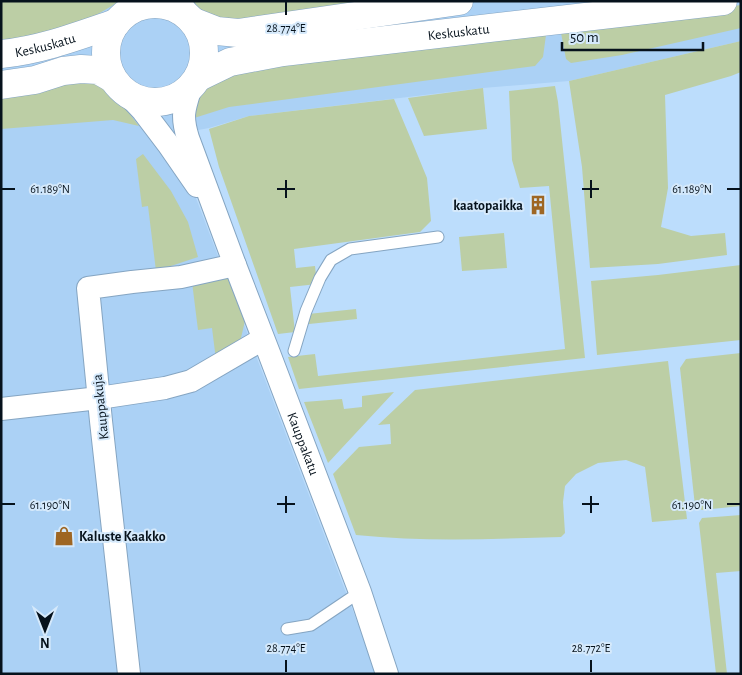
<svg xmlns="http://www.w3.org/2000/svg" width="742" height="675" font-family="'Alegreya Sans',sans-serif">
<rect width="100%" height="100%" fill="#bcddfc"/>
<path fill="#abd1f5" d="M 1,1 L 741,1 L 741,41 L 569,81 L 483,88 L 249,116 L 209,128 L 172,135 L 377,674 L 1,674 Z"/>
<g fill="#bccea5">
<path d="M 119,1 C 83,27 44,33 1,43 L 1,2 Z"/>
<path d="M 190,1 L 411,1 L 238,26 L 203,17 Z"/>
<path d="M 741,5 L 741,28 L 622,55 L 571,63 L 566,59 L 561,33 L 546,35 L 543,57 L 535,66 L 229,107 L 191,119 L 195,99 L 206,84 L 255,64 Z"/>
<path d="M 741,41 L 741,72 L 731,76 L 665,95 L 668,188 L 661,227 L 691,236 L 725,233 L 727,255 L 658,264 L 590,268 L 582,167 L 569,81 Z"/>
<path d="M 76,79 L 102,85 L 118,99 L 139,126 L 113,120 L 1,129 L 1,95 Z"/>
<path d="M 555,86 L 558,102 L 585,358 L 299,389 L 288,357 L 315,354 L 318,376 L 565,349 L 549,186 L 520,188 L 512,160 L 509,91 Z"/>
<path d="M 483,88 L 487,129 L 424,136 L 408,98 Z"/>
<path d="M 394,99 L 413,144 L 427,178 L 431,221 L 420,232 L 294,249 L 296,268 L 315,266 L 317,284 L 290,287 L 295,332 L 278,334 L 219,167 L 209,129 L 249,116 Z"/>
<path d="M 143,154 L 171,191 L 188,222 L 198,257 L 156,271 L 148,206 L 142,207 L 136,159 Z"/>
<path d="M 504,233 L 507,268 L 462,271 L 459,237 Z"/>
<path d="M 741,265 L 741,340 L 597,355 L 591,281 L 658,275 Z"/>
<path d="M 214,276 L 229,279 L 245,321 L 240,342 L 216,360 L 212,328 L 198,330 L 192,282 Z"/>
<path d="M 356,309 L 357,319 L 309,324 L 308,314 Z"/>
<path d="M 741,353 L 741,506 L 702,510 L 695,506 L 680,368 L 686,359 Z"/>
<path d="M 668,361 L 687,519 L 652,522 L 645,467 L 626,460 L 598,463 L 576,474 L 565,486 L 563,502 L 565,533 L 561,537 C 493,539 424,542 356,535 L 333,474 L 359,447 L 391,444 L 390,424 L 378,425 L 415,390 Z"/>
<path d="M 394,392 L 328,463 L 304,402 L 342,399 L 344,409 L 362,407 L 362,396 Z"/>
<path d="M 741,515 L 741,571 L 716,573 L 727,674 L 716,674 L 699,523 L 702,518 Z"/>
</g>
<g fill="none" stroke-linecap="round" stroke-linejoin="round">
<defs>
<g id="lane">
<path d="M 294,351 L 306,311 L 320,278 L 331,260 L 350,249 L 438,237"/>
<path d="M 287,629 L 311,625 L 360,592"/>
</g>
<g id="street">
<path d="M 180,1 L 190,18"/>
<path d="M 142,5 L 142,1"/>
<path id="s1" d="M 191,87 C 184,109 181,116 188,138 L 235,265 L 269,353 L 360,592 L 387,674"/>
<path d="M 127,94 L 143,111 L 168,144 L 197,186"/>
<path d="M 1,409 L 99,398 L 165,388 L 191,381 L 263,339"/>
<path d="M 129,674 L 101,421 L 88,288 L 132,282 L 181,277 L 235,265"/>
</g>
<g id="secondary">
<circle cx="155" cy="53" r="49"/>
<path d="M 194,22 L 217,31 L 238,33 L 459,1"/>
<path id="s2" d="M 1,54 C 41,50 78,36 116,23"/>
<path id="s3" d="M 199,77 L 230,62 L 283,52 L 723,1"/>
<path d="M 1,85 L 35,80 L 63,71 L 81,69 L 98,70 L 112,78"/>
</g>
</defs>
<use href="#lane" stroke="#85a5c2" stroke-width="13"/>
<use href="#street" stroke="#85a5c2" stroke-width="24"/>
<use href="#secondary" stroke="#85a5c2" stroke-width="29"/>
<use href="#lane" stroke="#fff" stroke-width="11"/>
<use href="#street" stroke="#fff" stroke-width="22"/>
<use href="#secondary" stroke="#fff" stroke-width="28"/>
</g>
<path fill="none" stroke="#06121c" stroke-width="2" d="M 286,2 L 286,15M 286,180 L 286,198M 591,180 L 591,198M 2,189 L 15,189M 277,189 L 295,189M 582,189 L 599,189M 727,189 L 740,189M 286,496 L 286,513M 591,496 L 591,513M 2,504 L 15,504M 277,504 L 295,504M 582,504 L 599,504M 727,504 L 740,504M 286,660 L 286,672M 591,660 L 591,672"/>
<defs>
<symbol id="building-bare" viewBox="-9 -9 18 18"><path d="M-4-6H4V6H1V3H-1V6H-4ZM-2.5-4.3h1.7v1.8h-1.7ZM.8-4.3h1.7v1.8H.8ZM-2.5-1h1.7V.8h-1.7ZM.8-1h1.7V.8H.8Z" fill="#9e6623" stroke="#d5e9fb" stroke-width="2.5" paint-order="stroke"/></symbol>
<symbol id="shop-bare" viewBox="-9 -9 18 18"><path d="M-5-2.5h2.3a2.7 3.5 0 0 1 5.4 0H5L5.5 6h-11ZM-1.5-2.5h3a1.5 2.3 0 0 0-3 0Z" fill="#9e6623" stroke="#d5e9fb" stroke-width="2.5" paint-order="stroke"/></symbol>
</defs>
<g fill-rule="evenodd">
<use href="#building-bare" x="524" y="191" width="28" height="28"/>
<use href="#shop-bare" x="50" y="522" width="28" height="28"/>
</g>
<g text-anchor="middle" stroke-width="4" stroke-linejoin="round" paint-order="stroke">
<g font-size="14" fill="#06121c" stroke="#d5e9fb">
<text dy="5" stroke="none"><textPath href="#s3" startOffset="265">Keskuskatu</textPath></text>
<text dy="5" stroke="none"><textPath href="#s2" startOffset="45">Keskuskatu</textPath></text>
<text transform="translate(100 407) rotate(-96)" y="5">Kauppakuja</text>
<text dy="5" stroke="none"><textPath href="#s1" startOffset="379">Kauppakatu</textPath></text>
</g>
<g font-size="14" font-weight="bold" fill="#06121c" stroke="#d5e9fb" text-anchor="end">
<text x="523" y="210">kaatopaikka</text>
<text x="79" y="541" text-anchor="start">Kaluste Kaakko</text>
</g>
</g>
<g font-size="12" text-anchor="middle" fill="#06121c" stroke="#d5e9fb" stroke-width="4" stroke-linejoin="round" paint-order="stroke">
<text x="286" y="32">28.774°E</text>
<text x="692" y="193">61.189°N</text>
<text x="50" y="193">61.189°N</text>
<text x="692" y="509">61.190°N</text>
<text x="50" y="509">61.190°N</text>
<text x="286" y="652">28.774°E</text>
<text x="591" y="652">28.772°E</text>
</g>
<rect width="742" height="675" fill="none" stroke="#06121c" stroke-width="5"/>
<g transform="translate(45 630) rotate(180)" stroke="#d5e9fb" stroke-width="4" paint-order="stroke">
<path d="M0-4L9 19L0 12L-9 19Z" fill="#06121c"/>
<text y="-8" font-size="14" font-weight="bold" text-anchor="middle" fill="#06121c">N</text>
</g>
<path d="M562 42v8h141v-8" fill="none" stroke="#06121c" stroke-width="2.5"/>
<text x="570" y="42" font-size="15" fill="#06121c" stroke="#d5e9fb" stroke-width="4" paint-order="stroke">50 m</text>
</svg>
